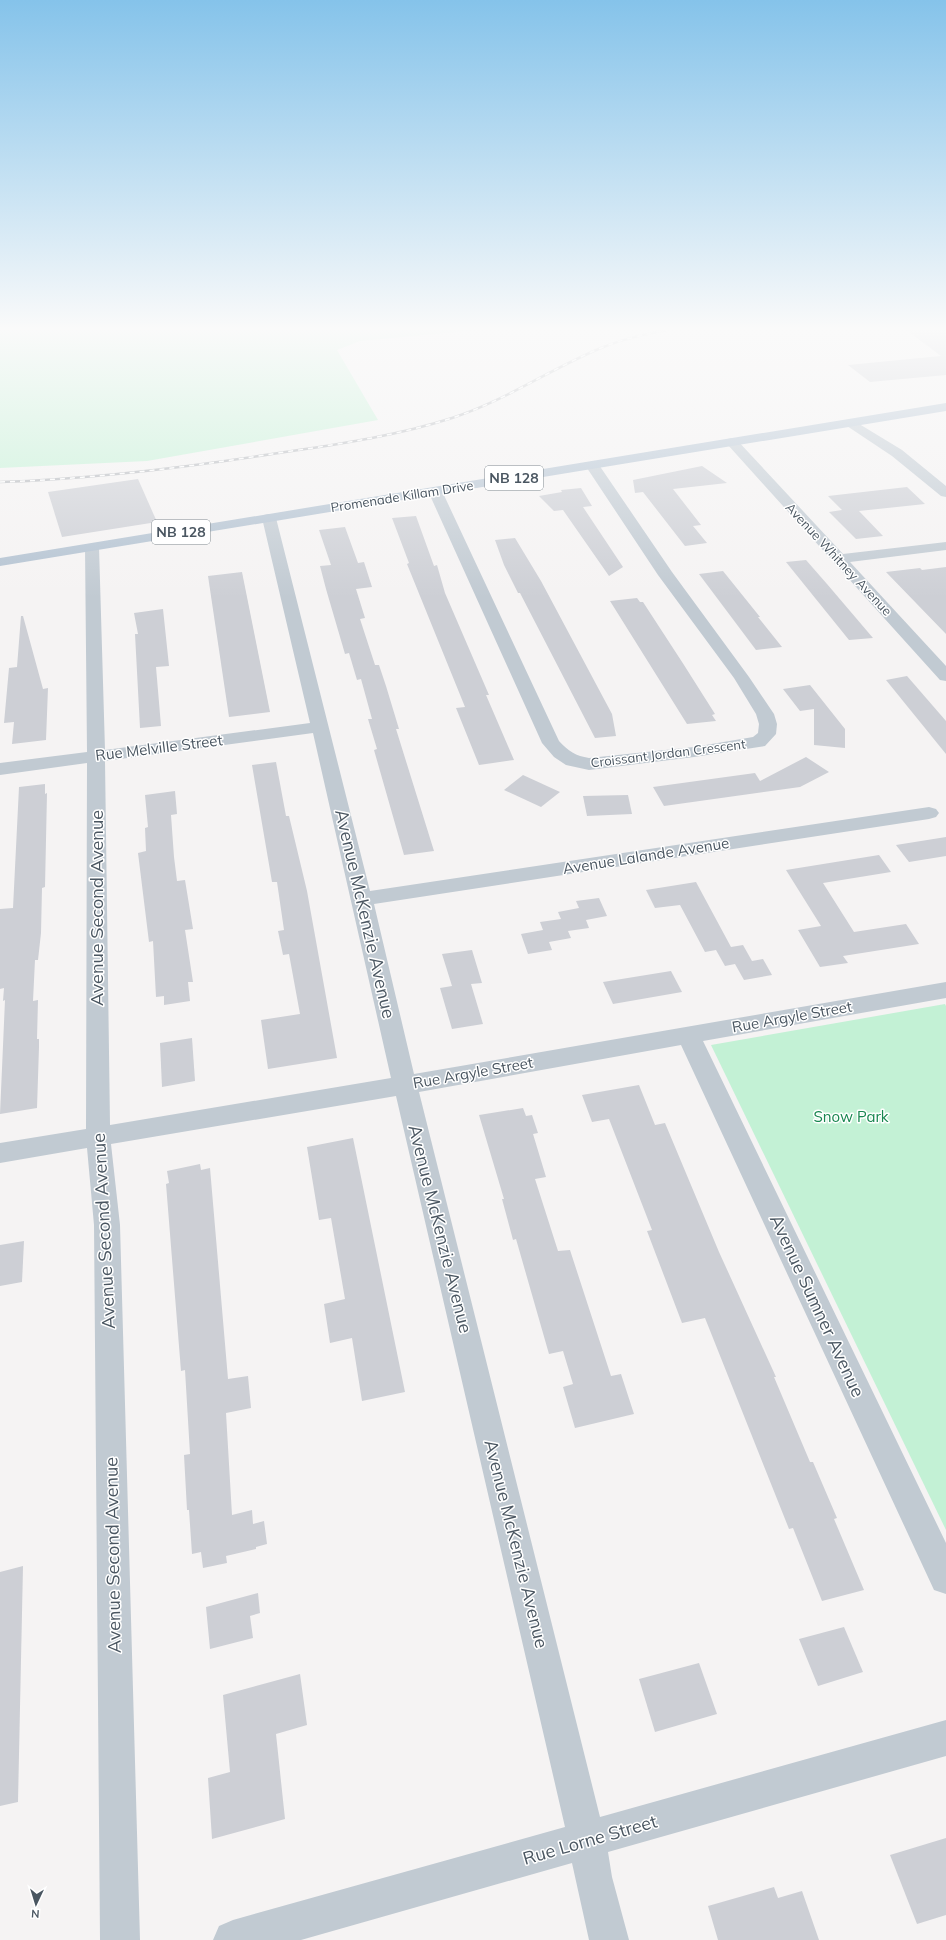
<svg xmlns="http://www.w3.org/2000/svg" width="946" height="1940" font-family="Mulish,sans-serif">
<rect width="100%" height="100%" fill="#f5f3f3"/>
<g fill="#c3f1d5">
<path d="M 0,326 L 522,326 L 360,341 L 337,350 L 378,420 L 147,461 L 0,468 Z"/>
<path d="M 945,1004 L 946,1006 L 946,1530 L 711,1045 Z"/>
</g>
<g fill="#cdcfd5">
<path d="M 901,326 L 946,326 L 946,375 L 870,382 L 848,365 L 941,356 Z"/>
<path d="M 702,466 L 727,483 L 673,489 L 701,525 L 693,526 L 707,543 L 685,546 L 643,492 L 635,493 L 633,480 Z"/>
<path d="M 138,479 L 157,522 L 62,537 L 48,492 Z"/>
<path d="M 907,487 L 925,504 L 859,511 L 883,536 L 856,539 L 829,512 L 842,510 L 828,496 Z"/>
<path d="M 581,488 L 592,506 L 583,507 L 623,567 L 609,576 L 563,510 L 554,511 L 539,496 L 562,492 L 561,490 Z"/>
<path d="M 416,516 L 434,566 L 437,565 L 445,593 L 489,695 L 486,695 L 514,760 L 479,765 L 456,708 L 465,707 L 407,564 L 409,563 L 392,518 Z"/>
<path d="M 345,527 L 358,563 L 364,562 L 372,587 L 356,589 L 365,618 L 360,619 L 375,665 L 379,665 L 386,686 L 399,729 L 396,729 L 434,851 L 404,855 L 374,750 L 377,749 L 368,719 L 372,719 L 361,679 L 357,680 L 349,653 L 345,654 L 326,589 L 320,566 L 331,565 L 319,530 Z"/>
<path d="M 515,538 L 541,581 L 612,714 L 616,736 L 595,738 L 520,593 L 518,593 L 504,565 L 495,540 Z"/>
<path d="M 806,560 L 827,584 L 873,638 L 849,640 L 786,562 Z"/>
<path d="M 946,567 L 946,634 L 886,572 L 920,568 L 922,570 Z"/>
<path d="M 723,571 L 760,617 L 758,617 L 782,647 L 756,650 L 699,574 Z"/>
<path d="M 242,572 L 270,712 L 229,717 L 208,576 Z"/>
<path d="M 637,598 L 640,602 L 643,602 L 684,665 L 715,714 L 712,715 L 716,721 L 687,724 L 610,601 Z"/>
<path d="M 163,609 L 169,666 L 156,667 L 161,726 L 140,728 L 135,634 L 138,634 L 134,613 Z"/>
<path d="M 21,616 L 23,616 L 43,689 L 48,688 L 46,740 L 12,744 L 14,722 L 4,723 L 9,668 L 17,667 Z"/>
<path d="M 907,676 L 946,721 L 946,754 L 886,680 Z"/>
<path d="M 810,685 L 845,729 L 845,748 L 814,745 L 814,709 L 800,711 L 783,689 Z"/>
<path d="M 806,757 L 829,772 L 800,787 L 664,806 L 653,787 L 755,773 L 760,781 Z"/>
<path d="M 276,762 L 286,816 L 289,816 L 307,891 L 337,1058 L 268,1069 L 261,1020 L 300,1014 L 289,954 L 283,955 L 278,931 L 284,930 L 277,882 L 272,882 L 252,765 Z"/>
<path d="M 523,775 L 560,792 L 541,807 L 504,790 Z"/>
<path d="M 45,784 L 45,794 L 47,793 L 45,887 L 42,888 L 41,933 L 38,960 L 35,960 L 33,1001 L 38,1000 L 37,1039 L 39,1039 L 39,1047 L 37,1108 L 0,1114 L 5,1000 L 3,1001 L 4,988 L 0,989 L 0,909 L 13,908 L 19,787 Z"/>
<path d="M 175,791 L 177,814 L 171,815 L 174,857 L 177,881 L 185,880 L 193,929 L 185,930 L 193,982 L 188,982 L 190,1001 L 164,1005 L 164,996 L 156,997 L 153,941 L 149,942 L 138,853 L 146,851 L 145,828 L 148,827 L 145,795 Z"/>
<path d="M 628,795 L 632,814 L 587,816 L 583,796 Z"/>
<path d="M 946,837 L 946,856 L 909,862 L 896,845 Z"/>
<path d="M 879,855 L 891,872 L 823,883 L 854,932 L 906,924 L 919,944 L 843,956 L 848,963 L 820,967 L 798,930 L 821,926 L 786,870 Z"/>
<path d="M 696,882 L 731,947 L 743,945 L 752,961 L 763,959 L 772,975 L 744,980 L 735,964 L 725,966 L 716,950 L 705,952 L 680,905 L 655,908 L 646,890 Z"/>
<path d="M 599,898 L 607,916 L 586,920 L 589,928 L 568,931 L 571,938 L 549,942 L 552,950 L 528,954 L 521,934 L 543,930 L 540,922 L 561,919 L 558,912 L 579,908 L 576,901 Z"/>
<path d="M 472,950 L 482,983 L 471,984 L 483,1024 L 452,1029 L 440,988 L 452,986 L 442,954 Z"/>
<path d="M 671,971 L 682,992 L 613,1004 L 603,982 Z"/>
<path d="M 192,1038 L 195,1081 L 162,1087 L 160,1043 Z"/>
<path d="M 639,1085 L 655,1125 L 665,1123 L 719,1252 L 776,1377 L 774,1377 L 810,1462 L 813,1462 L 837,1518 L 834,1519 L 864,1590 L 822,1601 L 793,1528 L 789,1529 L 705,1318 L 682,1323 L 647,1231 L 652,1230 L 609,1119 L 592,1122 L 582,1095 Z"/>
<path d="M 523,1108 L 526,1116 L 532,1115 L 538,1133 L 533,1134 L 546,1177 L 535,1179 L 558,1251 L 570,1250 L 611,1376 L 621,1374 L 634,1414 L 575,1428 L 563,1387 L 573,1384 L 563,1351 L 549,1354 L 516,1239 L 513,1240 L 502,1199 L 504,1199 L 479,1115 Z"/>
<path d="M 353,1138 L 405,1392 L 362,1401 L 352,1338 L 330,1343 L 324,1304 L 345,1299 L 331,1218 L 319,1220 L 307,1147 Z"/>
<path d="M 200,1164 L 201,1170 L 210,1168 L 228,1379 L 248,1376 L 251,1408 L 226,1413 L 232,1515 L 252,1510 L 253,1524 L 264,1521 L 267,1544 L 256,1547 L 256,1549 L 226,1556 L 227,1563 L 203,1568 L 201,1552 L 192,1554 L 189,1510 L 187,1510 L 184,1455 L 190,1454 L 185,1370 L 181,1371 L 166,1184 L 169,1183 L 167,1171 Z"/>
<path d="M 24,1241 L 22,1282 L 0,1286 L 0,1245 Z"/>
<path d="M 23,1566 L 18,1802 L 0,1806 L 0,1572 Z"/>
<path d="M 258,1593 L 260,1613 L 250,1616 L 253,1638 L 210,1649 L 206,1607 Z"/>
<path d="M 844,1627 L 863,1672 L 818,1686 L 799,1639 Z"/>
<path d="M 699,1663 L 717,1714 L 655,1732 L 639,1679 Z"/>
<path d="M 300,1674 L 307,1725 L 276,1734 L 285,1819 L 212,1839 L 208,1778 L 230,1772 L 223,1695 Z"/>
<path d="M 946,1838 L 946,1915 L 917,1924 L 890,1855 Z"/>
<path d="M 774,1887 L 778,1898 L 802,1891 L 819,1940 L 718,1940 L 708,1906 Z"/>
</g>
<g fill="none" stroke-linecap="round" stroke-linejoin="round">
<g fill="#c1cad2" fill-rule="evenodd">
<path d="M 851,419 L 902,450 L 946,486 L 946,497 L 941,496 L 892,456 L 847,426 L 845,423 L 847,420 Z"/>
<path d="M 732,438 L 736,439 L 843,554 L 946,542 L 946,550 L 850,562 L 946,666 L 946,681 L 940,680 L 728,445 L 726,442 L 728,439 Z"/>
<path d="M 592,461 L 597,462 L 672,572 L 749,677 L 774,714 L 777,724 L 776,734 L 765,746 L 759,747 L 694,757 L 589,770 L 566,765 L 554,757 L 542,743 L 428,491 L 430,488 L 440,488 L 442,491 L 559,741 C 568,751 576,756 589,758 L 694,747 L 753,737 L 758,733 L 759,724 L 756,714 L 734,678 L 658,575 L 585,465 Z"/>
<path d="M 269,514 L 274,515 L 276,518 L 370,891 L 929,807 L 936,809 L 939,813 L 936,817 L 929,819 L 374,904 L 414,1074 L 946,982 L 946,998 L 703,1041 L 946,1543 L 946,1594 L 934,1590 L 681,1045 L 419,1092 L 600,1817 L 946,1720 L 946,1756 L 608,1852 L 612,1877 L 629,1940 L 589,1940 L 572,1863 L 301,1940 L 213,1940 L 219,1926 L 233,1920 L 565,1827 L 396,1096 L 111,1144 L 120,1225 L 140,1940 L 100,1940 L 94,1225 L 87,1148 L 0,1163 L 0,1143 L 86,1129 L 87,763 L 0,775 L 0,763 L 87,752 L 85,547 L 87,544 L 97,544 L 99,547 L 105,750 L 310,723 L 262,518 L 264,515 ZM 313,733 L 391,1078 L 110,1125 L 105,761 Z"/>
</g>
<path fill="#b3c2d1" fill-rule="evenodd" d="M 946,403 L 946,411 L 0,566 L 0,558 Z"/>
<defs>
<path id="rail" d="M 0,482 C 91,479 181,468 272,454 C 332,445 393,437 452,418 C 505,401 550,369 601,348 C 630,336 661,331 692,326"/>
</defs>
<use href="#rail" stroke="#b5b8bd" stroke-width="2.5"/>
<use href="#rail" stroke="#fff" stroke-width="1.5" stroke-dasharray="5" stroke-linecap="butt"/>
</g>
<linearGradient id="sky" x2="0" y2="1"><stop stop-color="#85c3ea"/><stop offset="0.55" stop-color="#fafafa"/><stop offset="1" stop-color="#fafafa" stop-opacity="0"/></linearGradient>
<rect width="946" height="598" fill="url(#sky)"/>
<g text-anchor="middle" stroke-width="3" stroke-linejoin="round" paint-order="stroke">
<g font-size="13" fill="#4a5661" stroke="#fff">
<text transform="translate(402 496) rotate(-9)" y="5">Promenade Killam Drive</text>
<text transform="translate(839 559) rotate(47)" y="5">Avenue Whitney Avenue</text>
<text transform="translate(668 753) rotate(-7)" y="5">Croissant Jordan Crescent</text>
</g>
<g fill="#fff" stroke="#808990" stroke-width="1">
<rect x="485" y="466" width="58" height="24" rx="3"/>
<rect x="152" y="520" width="58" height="24" rx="3"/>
</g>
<g font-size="14" font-weight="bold" fill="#4a5661">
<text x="514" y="483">NB 128</text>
<text x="181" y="537">NB 128</text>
</g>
<g font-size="15" fill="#4a5661" stroke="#fff">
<text transform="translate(159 748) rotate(-7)" y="5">Rue Melville Street</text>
<text transform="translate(646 856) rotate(-9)" y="5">Avenue Lalande Avenue</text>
<text transform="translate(792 1017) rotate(-10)" y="5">Rue Argyle Street</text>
<text transform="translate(473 1073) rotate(-10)" y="5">Rue Argyle Street</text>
</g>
<g font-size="15" fill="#17864f" stroke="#fff">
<text x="851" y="1122">Snow Park</text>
</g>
<g font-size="18" fill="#4a5661" stroke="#fff">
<text transform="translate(97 908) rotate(-90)" y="6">Avenue Second Avenue</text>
<text transform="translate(365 914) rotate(77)" y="6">Avenue McKenzie Avenue</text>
<text transform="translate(440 1229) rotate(76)" y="6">Avenue McKenzie Avenue</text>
<text transform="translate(104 1231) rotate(-93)" y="6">Avenue Second Avenue</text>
<text transform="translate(817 1306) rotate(65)" y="6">Avenue Sumner Avenue</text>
<text transform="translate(516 1544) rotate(76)" y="6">Avenue McKenzie Avenue</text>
<text transform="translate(113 1555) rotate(-91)" y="6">Avenue Second Avenue</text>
<text transform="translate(590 1840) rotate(-16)" y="6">Rue Lorne Street</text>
</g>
</g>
<g transform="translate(36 1904) rotate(184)" stroke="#ffffff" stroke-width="3" paint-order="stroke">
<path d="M0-3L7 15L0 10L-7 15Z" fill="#4a5661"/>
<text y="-6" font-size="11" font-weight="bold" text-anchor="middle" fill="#4a5661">N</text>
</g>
</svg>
